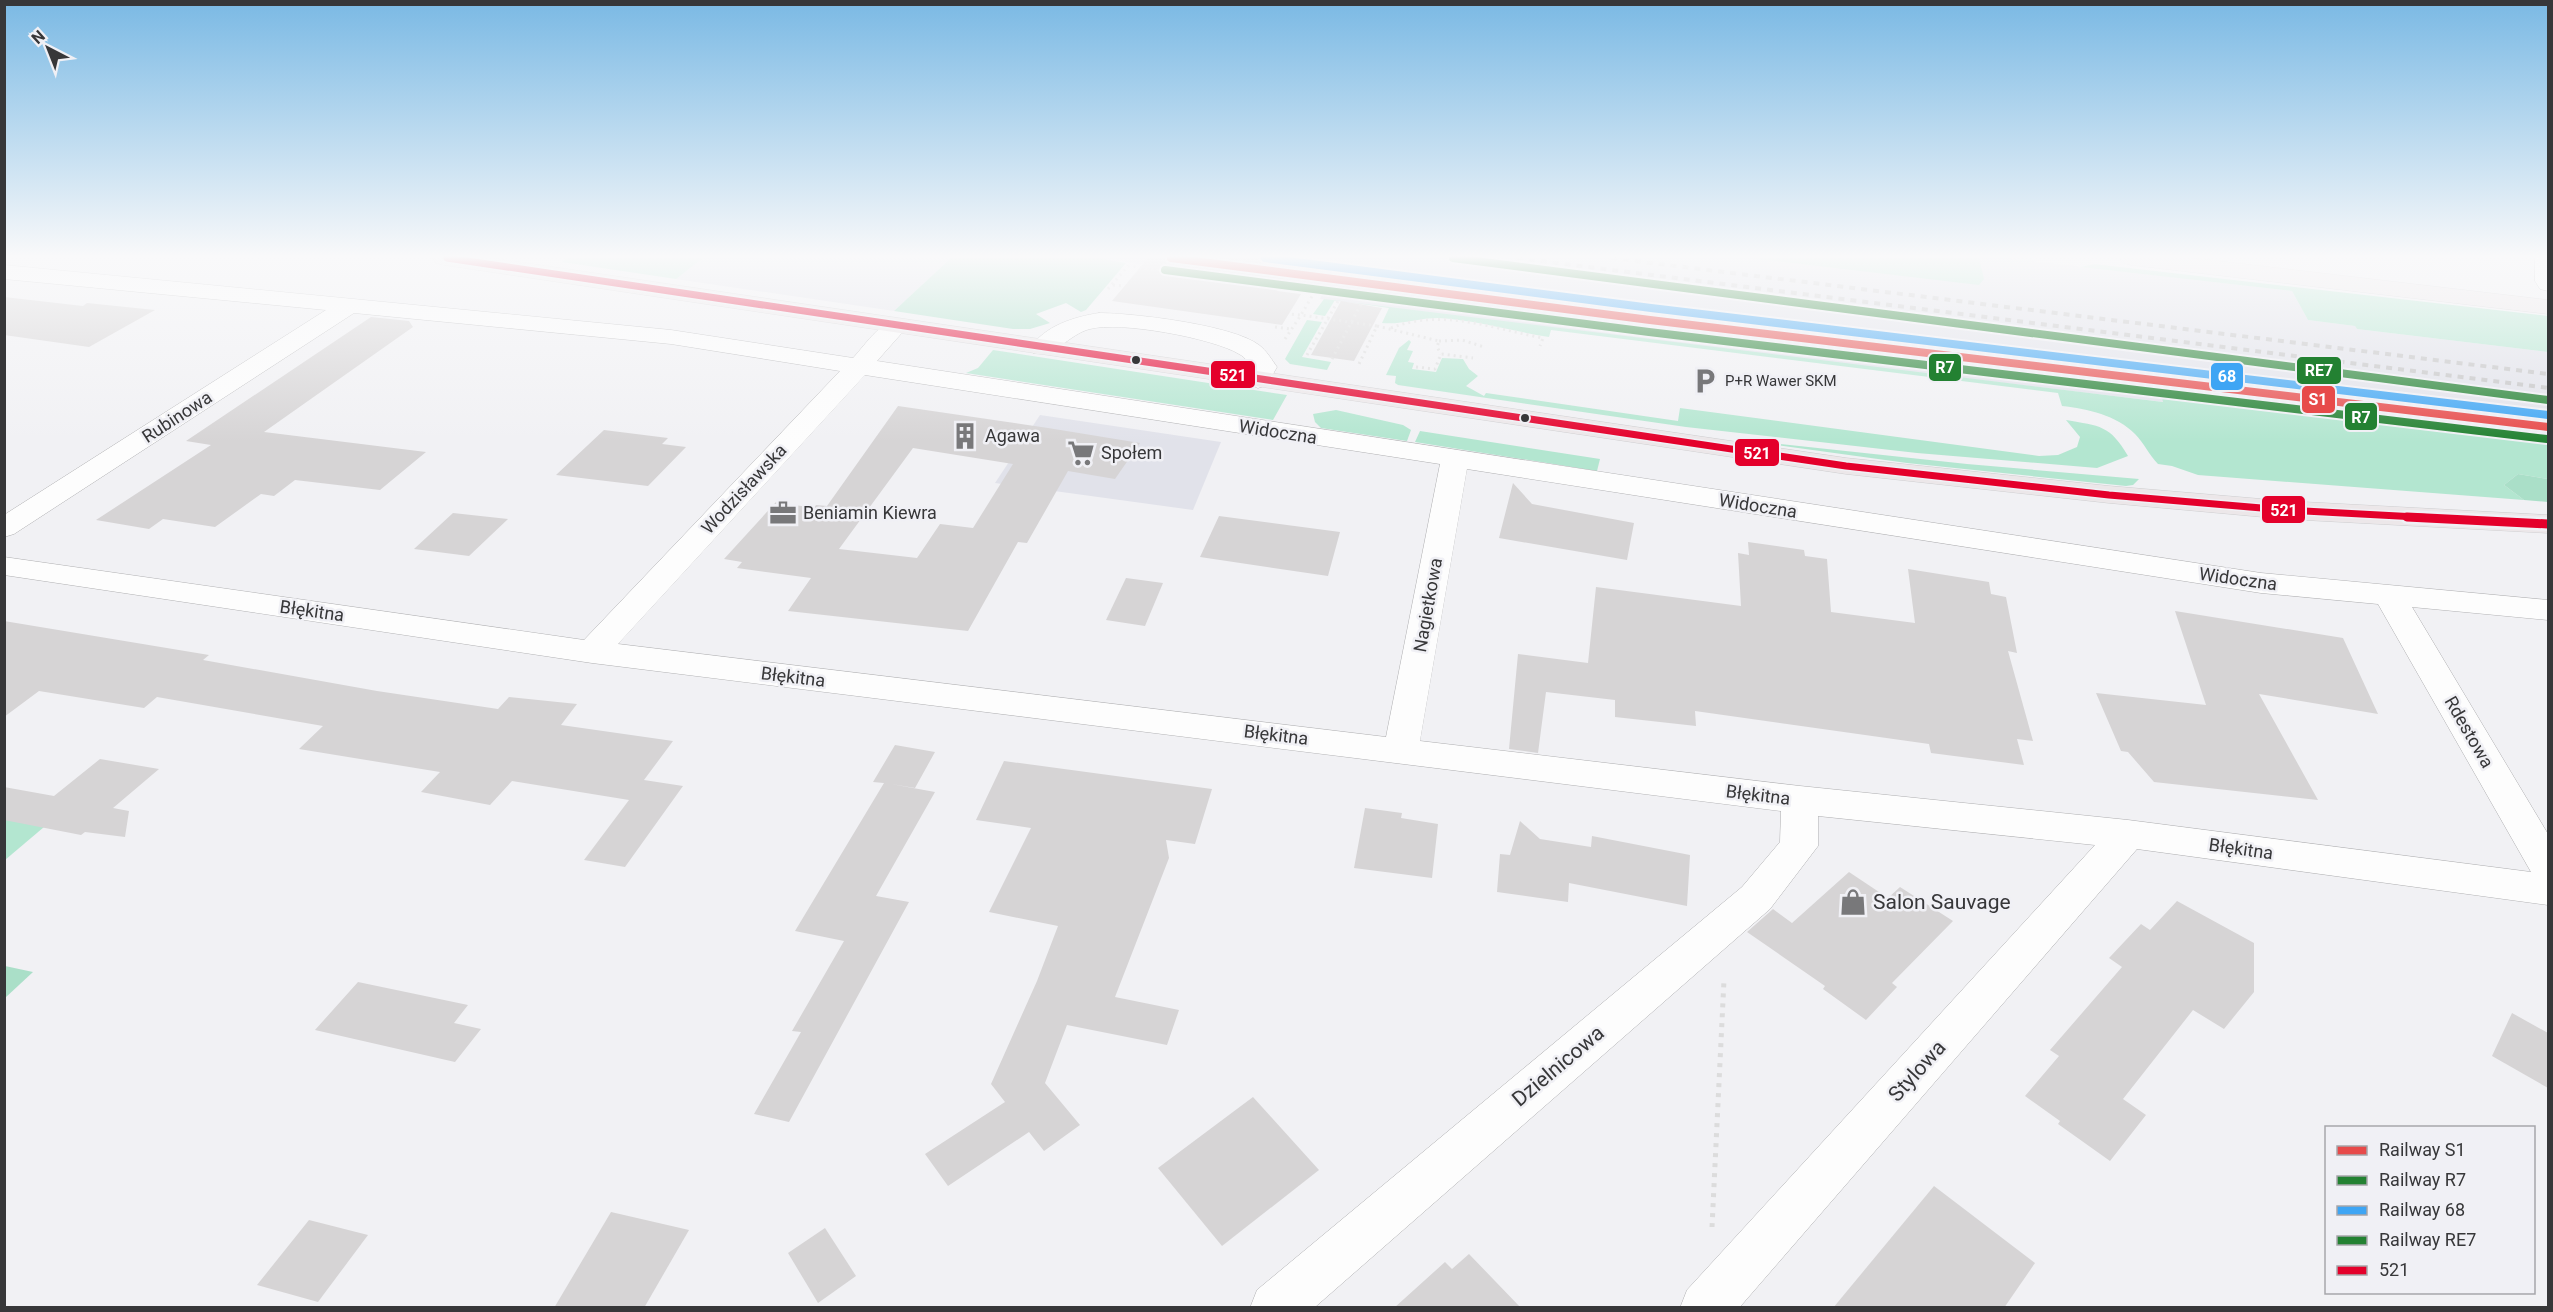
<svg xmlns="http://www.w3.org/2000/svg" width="2553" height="1312" font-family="Roboto,sans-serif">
<rect width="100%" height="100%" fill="#f1f1f4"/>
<g fill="#e1e2ea">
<path d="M 703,258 L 950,259 L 894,311 L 676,279 Z"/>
<path d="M 1098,258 L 2007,258 L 2292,291 L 2308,320 L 2355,326 L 2357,329 L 2548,352 L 2548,437 L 2161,393 L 2164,402 L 1694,346 L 1320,299 L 1324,290 Z"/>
<path d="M 1040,415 L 1221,442 L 1193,510 L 995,483 Z"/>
</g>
<g fill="#b3e6d0">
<path d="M 567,258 L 703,258 L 676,279 L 562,262 Z"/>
<path d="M 1750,258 L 1979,258 L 1984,279 L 1979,285 Z"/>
<path d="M 2094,264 L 2548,316 L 2548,352 L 2357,329 L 2355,326 L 2308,320 L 2292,291 L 2081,267 Z"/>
<path d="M 1324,299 L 2163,402 L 2161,393 L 2548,437 L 2548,479 L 2518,474 L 2504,485 L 2524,500 L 2198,475 L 2172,466 L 2158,464 C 2149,455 2144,443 2135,434 C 2116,415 2088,409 2062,406 L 2058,393 L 1551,330 L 1549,337 C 1511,331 1476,320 1438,318 C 1419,318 1400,325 1382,323 L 1389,308 L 1335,300 L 1325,316 L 1313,314 Z"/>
<path d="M 1307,320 L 1322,322 L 1302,357 L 1331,362 L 1327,370 L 1290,364 L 1285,359 Z"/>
<path d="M 1409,340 L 1411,342 L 1407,350 L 1413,351 L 1408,362 L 1414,363 L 1412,369 L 1436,372 L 1442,358 L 1463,359 L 1469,369 L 1478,376 L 1466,386 L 1484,396 L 1486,393 L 1678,421 L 1680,408 L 2039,456 L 2058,455 L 2077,447 L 2080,437 L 2066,420 C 2100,426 2110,425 2128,456 L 2097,468 L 1917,453 L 1686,427 L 1398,385 L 1395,383 L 1396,376 L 1386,375 L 1399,348 Z"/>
<path d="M 993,350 L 1287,395 L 1273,420 L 966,373 L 978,368 Z"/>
<path d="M 1336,410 L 1403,425 L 1411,430 L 1407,441 L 1321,428 L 1315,422 L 1313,414 Z"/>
<path d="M 1420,431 L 1600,459 L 1597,471 L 1415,442 Z"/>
<path d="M 1733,439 L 1967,464 L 2139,479 L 2133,485 L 2126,486 L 1907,463 Z"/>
<path d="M 5,819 L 44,827 L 5,860 Z"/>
</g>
<g fill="#aadfc8">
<path d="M 951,258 L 1098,258 L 1126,263 L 1086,310 L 1081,312 L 1066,303 L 1036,314 L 1050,323 L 1030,329 L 1013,329 L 894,311 Z"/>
<path d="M 2518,474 L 2548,479 L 2548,502 L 2524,500 L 2504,485 Z"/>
<path d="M 5,966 L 33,972 L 5,998 L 4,966 Z"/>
</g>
<g fill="#d6d4d5" fill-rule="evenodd">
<path d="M 1148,258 L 1297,258 L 1277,291 L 1301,294 L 1282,325 L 1112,301 Z"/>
<path d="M 4,297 L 83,306 L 87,303 L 155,310 L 89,347 L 4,335 Z"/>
<path d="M 1341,301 L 1382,308 L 1354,361 L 1311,355 Z"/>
<path d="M 371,317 L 409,321 L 413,327 L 264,432 L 426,452 L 380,490 L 295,480 L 274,496 L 261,494 L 215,527 L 163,519 L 149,529 L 96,520 L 211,445 L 186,441 Z"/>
<path d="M 898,406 L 1048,428 L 1140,443 L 1115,479 L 1068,471 L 1027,543 L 1018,542 L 968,631 L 788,611 L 811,578 L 737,568 L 742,562 L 724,559 L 776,502 L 814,508 L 816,505 L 827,506 ZM 913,448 L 1013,464 L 973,528 L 940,524 L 917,558 L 839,549 Z"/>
<path d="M 604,430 L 668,438 L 662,444 L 686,447 L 648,486 L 556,475 Z"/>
<path d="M 1513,483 L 1532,504 L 1634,523 L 1627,560 L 1499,538 Z"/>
<path d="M 453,513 L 508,519 L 469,556 L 414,549 Z"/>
<path d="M 1219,516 L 1340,532 L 1328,576 L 1200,557 Z"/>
<path d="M 1748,542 L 1804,550 L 1805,556 L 1827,559 L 1831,612 L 1915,623 L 1908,569 L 1989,582 L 1991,594 L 2006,597 L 2017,653 L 2008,651 L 2033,741 L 2017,739 L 2024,765 L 1931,753 L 1929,744 L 1695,711 L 1696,726 L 1615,717 L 1615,700 L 1546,692 L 1538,753 L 1509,749 L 1518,654 L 1588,663 L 1596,587 L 1741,606 L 1738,553 L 1749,555 Z"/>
<path d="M 1126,578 L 1163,583 L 1145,626 L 1106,620 Z"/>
<path d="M 2175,611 L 2343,638 L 2378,714 L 2259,694 L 2318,800 L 2154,782 L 2128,752 L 2121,751 L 2096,693 L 2206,705 Z"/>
<path d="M 4,621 L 209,655 L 203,660 L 377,691 L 498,709 L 509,697 L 577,704 L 561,725 L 673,741 L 644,780 L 683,786 L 625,867 L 584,860 L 629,800 L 512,781 L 490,805 L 421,792 L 440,772 L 299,749 L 323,726 L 157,697 L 144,708 L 39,691 L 4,717 Z"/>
<path d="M 895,745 L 935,752 L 915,788 L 891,784 L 935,792 L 876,896 L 909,902 L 789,1122 L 754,1114 L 801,1032 L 792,1031 L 844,941 L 795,931 L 884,783 L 873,782 Z"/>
<path d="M 100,759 L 159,769 L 113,808 L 129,811 L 125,837 L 85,832 L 81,835 L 4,820 L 4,787 L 54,796 Z"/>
<path d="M 1004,761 L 1212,789 L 1195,844 L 1166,840 L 1169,858 L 1115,997 L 1179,1010 L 1167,1045 L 1067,1025 L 1045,1083 L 1080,1125 L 1044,1151 L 1029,1132 L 948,1186 L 925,1154 L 1005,1102 L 991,1084 L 1037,981 L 1058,926 L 989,912 L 1031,828 L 976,820 Z"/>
<path d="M 1365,808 L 1402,813 L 1401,818 L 1438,824 L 1432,878 L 1354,868 Z"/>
<path d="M 1520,821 L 1540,839 L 1591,847 L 1592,836 L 1690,855 L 1687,906 L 1569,883 L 1568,902 L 1497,892 L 1500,854 L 1510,855 Z"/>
<path d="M 1849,872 L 1888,898 L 1900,887 L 1953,921 L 1892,983 L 1897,987 L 1866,1020 L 1823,989 L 1825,986 L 1747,932 L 1773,909 L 1792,923 Z"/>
<path d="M 2177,901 L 2254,943 L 2254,992 L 2224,1029 L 2193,1010 L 2123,1099 L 2146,1115 L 2110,1161 L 2058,1124 L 2060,1121 L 2025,1096 L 2059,1056 L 2050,1050 L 2122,967 L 2109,958 L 2141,924 L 2150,930 Z"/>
<path d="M 358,982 L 468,1005 L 454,1023 L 481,1029 L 455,1062 L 315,1030 Z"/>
<path d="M 2512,1013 L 2548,1033 L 2548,1088 L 2492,1056 Z"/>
<path d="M 1253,1097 L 1319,1170 L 1222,1246 L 1158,1168 Z"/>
<path d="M 1934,1186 L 2035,1263 L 2004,1308 L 1833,1308 Z"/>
<path d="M 611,1212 L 689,1230 L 644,1308 L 554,1308 Z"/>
<path d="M 309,1220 L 368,1235 L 318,1302 L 257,1285 Z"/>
<path d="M 825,1228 L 856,1276 L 818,1303 L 788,1253 Z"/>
<path d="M 1469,1254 L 1521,1308 L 1394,1308 L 1445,1262 L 1452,1269 Z"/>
</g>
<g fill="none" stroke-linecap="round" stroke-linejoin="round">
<defs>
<g id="minor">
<path d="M 2535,258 L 2548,258 L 2548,291 L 2540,289 L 2535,281 Z"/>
<path d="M 4,265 L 671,330 L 853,358 C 867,343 883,316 904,321 L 908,326 L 877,361 L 2261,573 L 2548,600 L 2548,620 L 2412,607 L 2548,834 L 2548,905 L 2137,849 L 1739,1308 L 1680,1308 L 1687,1290 L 2095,845 L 1818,816 L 1818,846 L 1770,909 L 1314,1308 L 1250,1308 L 1257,1290 L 1742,887 L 1780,842 L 1781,811 L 592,663 L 4,575 L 4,557 L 584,640 L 840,371 L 671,344 L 354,313 L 14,534 L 4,537 L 4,515 L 326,310 L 4,279 ZM 865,375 L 1440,464 L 1386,737 L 618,644 ZM 1467,469 L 2261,593 L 2378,604 L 2531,872 L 2128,820 L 1800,786 L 1420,741 Z"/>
<path d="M 1099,313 C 1133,313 1233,325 1259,345 C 1266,350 1272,360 1277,367 L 1267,385 L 1258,388 L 1249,385 L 1245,380 L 1251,367 C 1248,362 1245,357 1239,354 C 1213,338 1119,321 1090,329 C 1069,334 1055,358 1033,353 L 1030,348 C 1045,326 1073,317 1099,313 Z"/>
</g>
<g id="major">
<path d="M 433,258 L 492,258 L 1846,458 L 2109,486 L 2285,501 L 2548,515 L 2548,533 L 2285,519 L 2109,503 L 1846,474 L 444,265 L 436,263 Z"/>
<path d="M 2120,258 L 2192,258 L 2548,300 L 2548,314 L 2131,265 L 2123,263 Z"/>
</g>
</defs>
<use href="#minor" stroke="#aeaeb0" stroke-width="1"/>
<use href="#major" stroke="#ceced0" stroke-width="1"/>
<g stroke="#dcdcdc" stroke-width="3" stroke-dasharray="2 4" stroke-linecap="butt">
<path d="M 1228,258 L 1718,320 L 1719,313 L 1295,258"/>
<path d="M 1273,260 L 1288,262"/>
<path d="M 1275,282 L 1259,280 L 1256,284 L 1314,293 L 1301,315 L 1377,326 L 1359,364"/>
<path d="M 1113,285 L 1124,286"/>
<path d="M 1108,289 L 1128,266 L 1257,282"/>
<path d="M 1377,326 L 1439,341 L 1437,347 L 1441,354"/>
<path d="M 1275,327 L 1292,329"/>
<path d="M 1391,328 C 1442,308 1491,328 1543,338 L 1540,346"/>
<path d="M 1285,339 L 1301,315 L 1289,314"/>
<path d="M 1439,341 L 1462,340 L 1484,347"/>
<path d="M 1307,355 L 1338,301"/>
<path d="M 1332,359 L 1361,304"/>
<path d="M 1416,367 L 1435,369 L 1441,354 L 1473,358"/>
</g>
<path stroke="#dcdcdc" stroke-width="5" stroke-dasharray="4 6" stroke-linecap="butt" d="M 1712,1227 L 1724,980"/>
<use href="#minor" fill="#fdfdfd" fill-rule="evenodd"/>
<use href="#major" fill="#ece7e9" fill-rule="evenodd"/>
<g stroke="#c3c3c4" stroke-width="4" stroke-dasharray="6 6" stroke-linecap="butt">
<path d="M 1517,258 L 2548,388"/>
<path d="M 1611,258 L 2548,374"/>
</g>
<defs>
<path id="bus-1-far1" d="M 447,258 L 1846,466 L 2109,495 L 2285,510 L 2436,518"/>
<path id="bus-1" d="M 2407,517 L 2548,524"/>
</defs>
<use href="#bus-1-far1" stroke="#f0f0f5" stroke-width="10"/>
<use href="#bus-1" stroke="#f0f0f5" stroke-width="14"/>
<use href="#bus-1-far1" stroke="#e4002b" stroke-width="7"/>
<use href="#bus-1" stroke="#e4002b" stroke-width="9"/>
<defs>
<path id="rail-1" d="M 1171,258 L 1650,320 L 2548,427"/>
<path id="rail-2" d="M 1165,270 L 1649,332 L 2547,439"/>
<path id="rail-3" d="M 1265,258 L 1651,308 L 2548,415"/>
<path id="rail-4" d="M 1453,258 L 2548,400"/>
</defs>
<use href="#rail-1" stroke="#f0f0f5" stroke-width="12"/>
<use href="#rail-2" stroke="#f0f0f5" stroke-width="12"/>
<use href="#rail-3" stroke="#f0f0f5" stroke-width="12"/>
<use href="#rail-4" stroke="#f0f0f5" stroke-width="12"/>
<use href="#rail-1" stroke="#e74a4a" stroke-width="8"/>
<use href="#rail-2" stroke="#238132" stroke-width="8"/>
<use href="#rail-3" stroke="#3ea5f4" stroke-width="8"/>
<use href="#rail-4" stroke="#238132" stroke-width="8"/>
</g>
<linearGradient id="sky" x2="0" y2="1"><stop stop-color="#7ab9e4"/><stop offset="0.58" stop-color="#f9f9fa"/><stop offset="1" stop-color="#f9f9fa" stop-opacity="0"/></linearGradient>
<rect width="2553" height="442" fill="url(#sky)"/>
<defs>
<symbol id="parking-bare" viewBox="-9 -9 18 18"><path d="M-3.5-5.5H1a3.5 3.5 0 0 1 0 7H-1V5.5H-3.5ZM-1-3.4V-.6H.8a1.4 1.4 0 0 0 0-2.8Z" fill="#78787a" stroke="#f0f0f5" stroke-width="2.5" paint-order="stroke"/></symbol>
<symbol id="building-bare" viewBox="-9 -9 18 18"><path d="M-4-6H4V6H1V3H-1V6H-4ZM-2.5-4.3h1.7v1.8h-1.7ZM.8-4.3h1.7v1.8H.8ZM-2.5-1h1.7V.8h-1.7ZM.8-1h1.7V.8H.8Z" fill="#78787a" stroke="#f0f0f5" stroke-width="2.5" paint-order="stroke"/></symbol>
<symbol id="supermarket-bare" viewBox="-9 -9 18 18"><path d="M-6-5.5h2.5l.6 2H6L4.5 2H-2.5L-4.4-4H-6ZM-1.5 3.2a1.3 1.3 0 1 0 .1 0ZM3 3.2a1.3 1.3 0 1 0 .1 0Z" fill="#78787a" stroke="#f0f0f5" stroke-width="2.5" paint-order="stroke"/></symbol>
<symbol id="office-bare" viewBox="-9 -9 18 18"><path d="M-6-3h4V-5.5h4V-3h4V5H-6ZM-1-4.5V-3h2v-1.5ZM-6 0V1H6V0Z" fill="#78787a" stroke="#f0f0f5" stroke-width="2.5" paint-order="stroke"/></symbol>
<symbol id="shop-bare" viewBox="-9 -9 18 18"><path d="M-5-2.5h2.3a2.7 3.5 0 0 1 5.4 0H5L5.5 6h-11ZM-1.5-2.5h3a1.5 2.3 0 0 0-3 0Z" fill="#78787a" stroke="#f0f0f5" stroke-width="2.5" paint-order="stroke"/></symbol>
</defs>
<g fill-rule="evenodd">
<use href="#parking-bare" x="1686" y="362" width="38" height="38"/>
<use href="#building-bare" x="946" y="417" width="38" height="38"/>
<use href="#supermarket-bare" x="1062" y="434" width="38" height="38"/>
<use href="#office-bare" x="764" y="494" width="38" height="38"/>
<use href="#shop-bare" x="1834" y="883" width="38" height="38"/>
</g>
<g fill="#373739" stroke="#f0f0f5" stroke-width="2">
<circle cx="1136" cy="360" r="5"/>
<circle cx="1525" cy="418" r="5"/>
</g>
<g text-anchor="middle" stroke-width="5" stroke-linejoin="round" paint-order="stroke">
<g font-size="15" fill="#373739" stroke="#f0f0f5" text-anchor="start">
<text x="1725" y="386">P+R Wawer SKM</text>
</g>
<g font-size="18" fill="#373739" stroke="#f0f0f5">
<text transform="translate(177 417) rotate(-33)" y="6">Rubinowa</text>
<text transform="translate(1278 432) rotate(9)" y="6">Widoczna</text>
<text transform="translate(744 489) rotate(-47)" y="6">Wodzisławska</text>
<text transform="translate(1758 506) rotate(9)" y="6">Widoczna</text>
<text transform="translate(2238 579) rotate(8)" y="6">Widoczna</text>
<text transform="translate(1428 605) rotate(-80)" y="6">Nagietkowa</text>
<text transform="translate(312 611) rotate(8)" y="6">Błękitna</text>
<text transform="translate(793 677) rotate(7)" y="6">Błękitna</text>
<text transform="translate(2469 732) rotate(60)" y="6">Rdestowa</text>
<text transform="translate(1276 735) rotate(7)" y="6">Błękitna</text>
<text transform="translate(1758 795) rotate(7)" y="6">Błękitna</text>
<text transform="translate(2241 849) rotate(8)" y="6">Błękitna</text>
</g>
<g font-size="18" fill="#373739" stroke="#f0f0f5" text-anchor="start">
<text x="985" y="442">Agawa</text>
<text x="1101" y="459">Społem</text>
<text x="803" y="519">Beniamin Kiewra</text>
</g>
<g font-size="21" fill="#373739" stroke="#f0f0f5" text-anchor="start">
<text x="1873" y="909">Salon Sauvage</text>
</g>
<g font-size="21" fill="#373739" stroke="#f0f0f5">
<text transform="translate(1558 1066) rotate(-40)" y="7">Dzielnicowa</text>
<text transform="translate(1917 1071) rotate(-48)" y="7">Stylowa</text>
</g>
</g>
<g stroke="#f0f0f5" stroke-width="2">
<rect x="1928" y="353" width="34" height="29" rx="6" fill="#238132"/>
<rect x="2296" y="356" width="46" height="29" rx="6" fill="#238132"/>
<rect x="1210" y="360" width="46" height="29" rx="6" fill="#e4002b"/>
<rect x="2210" y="362" width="34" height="29" rx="6" fill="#3ea5f4"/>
<rect x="2301" y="385" width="35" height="29" rx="6" fill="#e74a4a"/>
<rect x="2344" y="402" width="34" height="29" rx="6" fill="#238132"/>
<rect x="1734" y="438" width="46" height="29" rx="6" fill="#e4002b"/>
<rect x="2261" y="495" width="45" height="29" rx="6" fill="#e4002b"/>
</g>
<g font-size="16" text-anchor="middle" font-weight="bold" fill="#fff">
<text x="1945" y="373">R7</text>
<text x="2319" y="376">RE7</text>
<text x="1233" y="381">521</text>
<text x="2227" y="382">68</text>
<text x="2318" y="405">S1</text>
<text x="2361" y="423">R7</text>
<text x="1757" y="459">521</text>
<text x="2284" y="516">521</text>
</g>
<rect width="2553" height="1312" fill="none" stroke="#373739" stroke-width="12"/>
<rect x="2325" y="1126" width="210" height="168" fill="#f0f0f5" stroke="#a6a6aa" stroke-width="1.5"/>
<rect x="2337" y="1146" width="30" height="9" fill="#e74a4a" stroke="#a6a6aa" stroke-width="1.5"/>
<text x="2379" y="1156" font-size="18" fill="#373739">Railway S1</text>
<rect x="2337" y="1176" width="30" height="9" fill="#238132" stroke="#a6a6aa" stroke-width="1.5"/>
<text x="2379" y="1186" font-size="18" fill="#373739">Railway R7</text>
<rect x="2337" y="1206" width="30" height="9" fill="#3ea5f4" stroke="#a6a6aa" stroke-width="1.5"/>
<text x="2379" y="1216" font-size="18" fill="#373739">Railway 68</text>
<rect x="2337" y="1236" width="30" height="9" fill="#238132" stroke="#a6a6aa" stroke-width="1.5"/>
<text x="2379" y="1246" font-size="18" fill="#373739">Railway RE7</text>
<rect x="2337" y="1266" width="30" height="9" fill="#e4002b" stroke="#a6a6aa" stroke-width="1.5"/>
<text x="2379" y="1276" font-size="18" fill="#373739">521</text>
<g transform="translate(48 48) rotate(318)" stroke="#f0f0f5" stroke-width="4.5" paint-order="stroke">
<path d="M0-4.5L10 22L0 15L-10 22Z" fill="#373739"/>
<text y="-9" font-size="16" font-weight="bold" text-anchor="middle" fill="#373739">N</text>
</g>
</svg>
